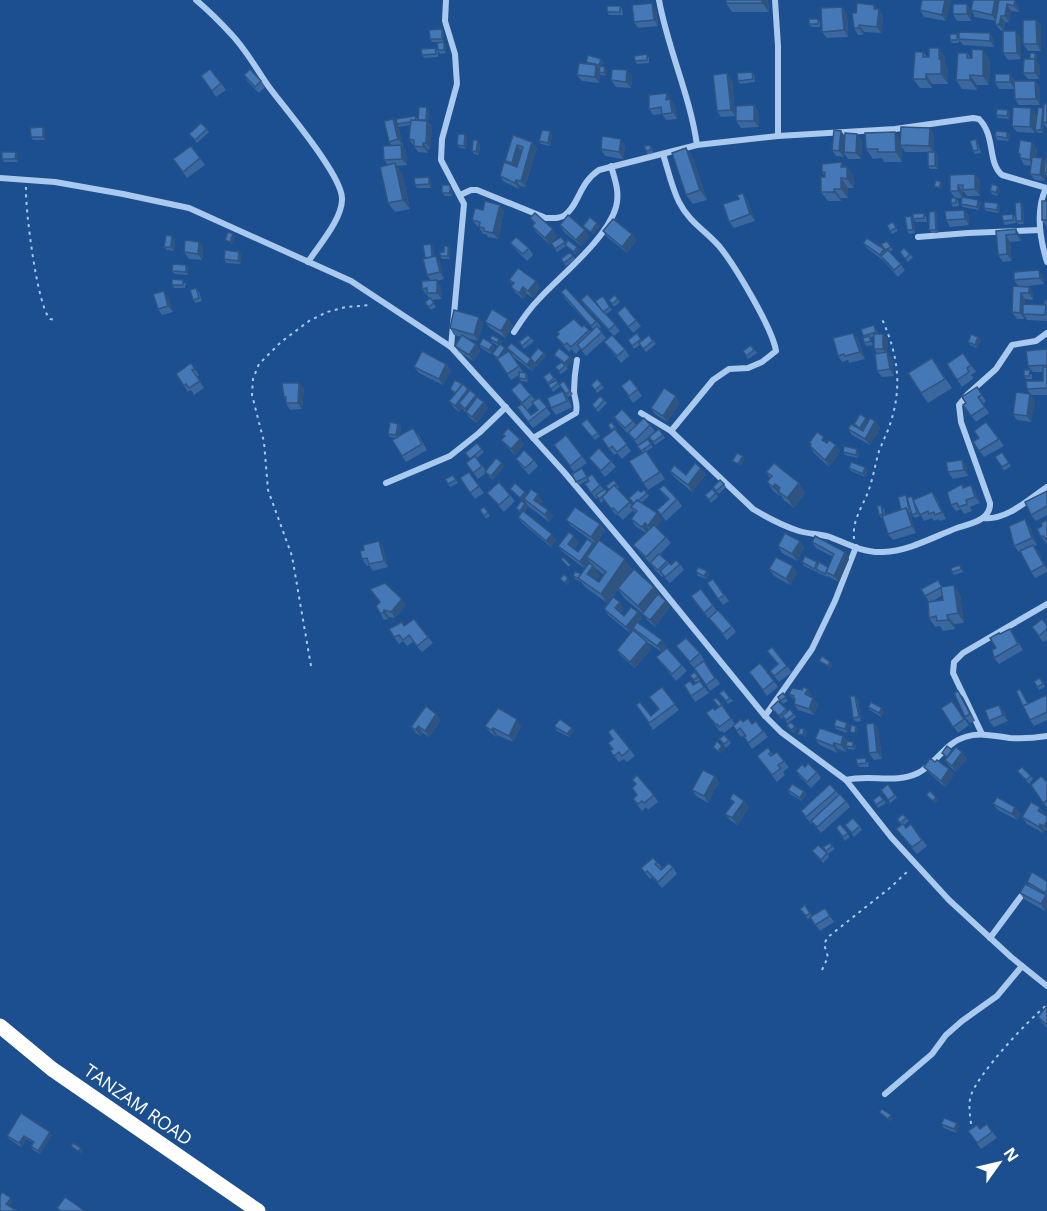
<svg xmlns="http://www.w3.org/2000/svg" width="1047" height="1211" font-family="'Open Sans',sans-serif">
<rect width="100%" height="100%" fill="#1b4f8f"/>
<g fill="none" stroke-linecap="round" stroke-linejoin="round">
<g stroke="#a9c9ee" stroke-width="2" stroke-dasharray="3 4.5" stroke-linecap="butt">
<path d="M 26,187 C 25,208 37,306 50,319 L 56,320"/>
<path d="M 854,539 C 852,520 862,508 868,492 C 873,479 875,465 879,451 C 882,444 885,437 888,430 C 903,390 899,357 882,319"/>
<path d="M 311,666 L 292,556 L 268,490 L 264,442 L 252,395 L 253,379 L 259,364 L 281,342 L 309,321 L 327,312 L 346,307 L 371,305"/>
<path d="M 822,970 L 828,957 L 824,944 L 828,937 L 891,887 L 909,870"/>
<path d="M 971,1124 C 970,1114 968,1105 971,1095 C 979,1073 1027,1021 1047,1005"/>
</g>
<g stroke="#a9c9ee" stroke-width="6">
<path d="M 196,0 C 209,11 221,23 232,35 C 247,51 257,70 269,87 C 286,110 341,174 342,198 C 343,218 319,245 308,262"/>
<path d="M 446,0 L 445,21 L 455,54 L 457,84 L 442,139 L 441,160 L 464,204 L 451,347"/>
<path d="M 659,0 C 668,50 690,95 697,145"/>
<path d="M 775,0 L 778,46 L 778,136"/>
<path d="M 663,154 C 668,170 672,188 679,202 C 689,222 706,231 719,246 C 734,264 773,329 776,351 L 762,362 L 748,368 L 729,369 L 713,380 L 671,431"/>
<path d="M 0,178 L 55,182 L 123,194 L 189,208 L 351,281 L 451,347 L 564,472 L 628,548 L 765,716 L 781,732 L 846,780 L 891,837 L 949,900 L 1011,957 L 1047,986"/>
<path d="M 1046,188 C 1035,211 1040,239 1047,262"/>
<path d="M 460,195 L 471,190 L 477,190 L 546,218 C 553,218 560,219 565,215 C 579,205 579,183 599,170 L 697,145 L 778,136 L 895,129 L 973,118 L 979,119 C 996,136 987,162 1002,175 L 1047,188"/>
<path d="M 918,237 L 968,233 L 1040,230"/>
<path d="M 514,332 C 521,321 529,309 539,299 C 561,275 607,239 616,207 C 620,193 615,179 611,166"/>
<path d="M 641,413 L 671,431 L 753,509 C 768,518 783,526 799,531 C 809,534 820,534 830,537 C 847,544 864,553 883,552 C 909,551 933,537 957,528 C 970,524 991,520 990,503 L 961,422 L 959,405 L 968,394 L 996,369 L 1012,345 L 1036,341 L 1047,333"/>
<path d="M 533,438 L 576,413 C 578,405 575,400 574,392 C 574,381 575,371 577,360"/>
<path d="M 386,483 L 450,456 L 479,433 L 506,407"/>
<path d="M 983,518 C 1006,521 1029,499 1047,487"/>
<path d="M 765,716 L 812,649 L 835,601 L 856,547"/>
<path d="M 982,734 L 953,673 L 954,662 L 963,653 L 1047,604"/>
<path d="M 846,780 C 869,774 896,784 918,773 C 936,764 945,743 965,737 C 980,732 995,736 1010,738 C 1023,739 1035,738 1047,736"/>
<path d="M 990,938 L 1022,895"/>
<path d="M 885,1094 L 932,1054 L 946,1035 L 962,1021 L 997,996 L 1022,966"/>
</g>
<path stroke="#fff" stroke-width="15" d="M 0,1026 L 52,1069 L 258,1211"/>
</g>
<g fill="#3a679d" fill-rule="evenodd">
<path d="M 726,0 L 768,0 L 769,12 L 732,12 L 726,3 Z"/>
<path d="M 922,0 L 951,0 L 946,21 L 924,17 L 920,10 Z"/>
<path d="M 973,0 L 998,0 L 999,1 L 1019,6 L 1019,12 L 1011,11 L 1009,23 L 1005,22 L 1004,31 L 1000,30 L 995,24 L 996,21 L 975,17 L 971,10 Z"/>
<path d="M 967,4 L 971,11 L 971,21 L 957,21 L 953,14 Z"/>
<path d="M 620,6 L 622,9 L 623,15 L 609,15 L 607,12 Z"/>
<path d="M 842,7 L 847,14 L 848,37 L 827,38 L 822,32 Z"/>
<path d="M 878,9 L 883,16 L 881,33 L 864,32 L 863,35 L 858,35 L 854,28 L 856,13 Z"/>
<path d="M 656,10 L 658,26 L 638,28 L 634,22 Z"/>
<path d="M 818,19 L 820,22 L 820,27 L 812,27 L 809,24 Z"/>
<path d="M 1036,20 L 1041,26 L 1041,51 L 1028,51 L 1023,44 Z"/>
<path d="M 444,32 L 444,42 L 432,42 L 430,39 Z"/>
<path d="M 990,33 L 994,40 L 994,47 L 963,45 L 959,40 L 959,43 L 952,43 L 950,40 L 959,37 Z"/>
<path d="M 1021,38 L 1021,59 L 1008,60 L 1003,53 Z"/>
<path d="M 446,46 L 446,53 L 440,54 L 438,50 Z"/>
<path d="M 435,48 L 438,51 L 438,57 L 424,58 L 422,55 Z"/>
<path d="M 923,52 L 927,57 L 945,57 L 945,64 L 948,68 L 948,84 L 932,84 L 932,88 L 920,88 L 913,79 Z"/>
<path d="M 967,53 L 971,58 L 990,59 L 989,85 L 977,85 L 977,90 L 962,89 L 956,80 Z"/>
<path d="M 1035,53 L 1037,56 L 1037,62 L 1040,66 L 1039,79 L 1028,79 L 1023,73 L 1030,59 Z"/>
<path d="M 649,57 L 649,63 L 637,64 L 635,61 Z"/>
<path d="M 601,59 L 603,62 L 602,66 L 607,70 L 606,76 L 601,75 L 600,74 L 599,83 L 582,81 L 577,75 L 588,64 L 586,62 Z"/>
<path d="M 752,72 L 754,75 L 755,82 L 740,84 L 738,81 Z"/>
<path d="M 1010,74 L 1015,81 L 1035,81 L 1040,88 L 1040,105 L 1019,105 L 1015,99 L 1014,89 L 999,89 L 995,82 Z"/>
<path d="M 244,75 L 261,81 L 265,87 L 259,93 L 248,82 Z"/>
<path d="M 201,76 L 221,83 L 226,90 L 216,97 Z"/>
<path d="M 632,76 L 631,88 L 616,87 L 611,80 Z"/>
<path d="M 732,80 L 735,116 L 721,117 L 717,111 Z"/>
<path d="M 667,93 L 675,106 L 677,119 L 666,120 L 662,114 L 653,115 L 649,109 Z"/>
<path d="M 1047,104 L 1047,128 L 1044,124 L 1043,133 L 1038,133 L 1035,130 L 1043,108 L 1044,109 Z"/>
<path d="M 754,105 L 758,111 L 759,127 L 741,128 L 736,121 Z"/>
<path d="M 427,107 L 429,111 L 428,122 L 432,127 L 430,149 L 428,149 L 428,153 L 418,152 L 409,139 L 410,125 L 399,127 L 397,124 L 415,116 L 418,120 Z"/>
<path d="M 1008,110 L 1010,113 L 1009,119 L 998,118 L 996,115 Z"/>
<path d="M 1036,114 L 1035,133 L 1017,132 L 1012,126 Z"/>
<path d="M 398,125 L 403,146 L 402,146 L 406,152 L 407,165 L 397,166 L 402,173 L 410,209 L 395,212 L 388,203 L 388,165 L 384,160 L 392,146 L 389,142 Z"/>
<path d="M 43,127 L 45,131 L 45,140 L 33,140 L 31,137 Z"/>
<path d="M 207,129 L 209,132 L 197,143 L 189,134 Z"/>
<path d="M 1007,132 L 1010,135 L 1009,141 L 997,140 L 995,136 Z"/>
<path d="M 934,134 L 934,152 L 935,152 L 938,155 L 938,169 L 930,169 L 928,166 L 928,152 L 905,152 L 902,147 L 902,162 L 884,162 L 882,158 L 873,159 L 866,149 L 900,140 Z"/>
<path d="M 513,135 L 532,142 L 537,148 L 525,187 L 520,186 L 519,189 L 504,182 L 500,176 L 506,163 L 505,161 Z"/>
<path d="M 552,135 L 550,146 L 541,144 L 539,141 Z"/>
<path d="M 845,136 L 862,140 L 861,159 L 848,159 L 844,153 L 844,157 L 836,156 L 832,150 Z"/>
<path d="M 467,138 L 466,149 L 460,148 L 457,145 Z"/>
<path d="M 978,143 L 981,153 L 975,154 L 973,151 Z"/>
<path d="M 480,144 L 479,155 L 474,154 L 472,151 Z"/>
<path d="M 650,145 L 652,148 L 653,153 L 648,154 L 646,151 Z"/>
<path d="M 191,146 L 205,165 L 187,178 L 173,159 Z"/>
<path d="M 625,146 L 623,159 L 605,156 L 601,149 Z"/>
<path d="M 686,148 L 693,158 L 707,200 L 693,204 L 686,195 Z"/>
<path d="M 1037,148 L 1036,157 L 1042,158 L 1045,162 L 1047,154 L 1047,176 L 1045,174 L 1045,181 L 1035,180 L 1030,174 L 1031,166 L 1024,165 L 1018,153 Z"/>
<path d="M 16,152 L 18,155 L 18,162 L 4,162 L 2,159 Z"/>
<path d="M 845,167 L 854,176 L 854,188 L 848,188 L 848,198 L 841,198 L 841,201 L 828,201 L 821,192 L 825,177 L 822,172 Z"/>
<path d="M 975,174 L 980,180 L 980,196 L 967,196 L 964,192 L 963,192 L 963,197 L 978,200 L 981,203 L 979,210 L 963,207 L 961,204 L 962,198 L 956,198 L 958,201 L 959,206 L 953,207 L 951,203 L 955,198 L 950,191 Z"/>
<path d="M 431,180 L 431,188 L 417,188 L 415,185 Z"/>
<path d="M 452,188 L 452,196 L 445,196 L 442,193 Z"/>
<path d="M 990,190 L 1000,190 L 998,196 L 992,194 Z"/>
<path d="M 739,199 L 747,199 L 755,221 L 734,228 L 729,222 Z"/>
<path d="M 1047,201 L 1047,227 L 1042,220 Z"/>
<path d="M 1021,202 L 1023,205 L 1024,224 L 1018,224 L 1016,221 Z"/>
<path d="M 1000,206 L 999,213 L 986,211 L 984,208 Z"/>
<path d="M 483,210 L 504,211 L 498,239 L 488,237 L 486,234 L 483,234 L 479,227 L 477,226 L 472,220 Z"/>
<path d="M 964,210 L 969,216 L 969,225 L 950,227 L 946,220 Z"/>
<path d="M 935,211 L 938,215 L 938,233 L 932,233 L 929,230 Z"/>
<path d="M 1013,214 L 1015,217 L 1016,223 L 1005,225 L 1003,221 Z"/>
<path d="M 911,216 L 913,219 L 926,216 L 927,222 L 916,222 L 914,220 L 915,233 L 909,234 L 907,230 Z"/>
<path d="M 530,218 L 557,236 L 549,244 L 536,232 L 532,226 L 534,224 Z"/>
<path d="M 893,222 L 898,231 L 892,234 L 890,231 Z"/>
<path d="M 560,225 L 585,230 L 589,237 L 581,246 L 564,232 Z"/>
<path d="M 1016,229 L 1020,236 L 1021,241 L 1010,242 L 1012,261 L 1003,262 L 998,255 L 996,231 Z"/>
<path d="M 603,231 L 632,234 L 636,241 L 627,253 L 607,237 Z"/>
<path d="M 561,237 L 566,243 L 580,250 L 576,255 L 566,246 L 557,252 L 551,243 Z"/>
<path d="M 175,239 L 174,251 L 167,250 L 164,247 Z"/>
<path d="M 887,241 L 893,250 L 890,252 L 905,270 L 898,277 L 884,261 L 868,249 L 863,243 L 885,252 L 881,244 Z"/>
<path d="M 199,242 L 203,248 L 202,260 L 189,259 L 184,252 Z"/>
<path d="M 510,243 L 529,248 L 533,255 L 527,261 L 515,249 Z"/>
<path d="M 431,244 L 433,247 L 434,256 L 440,262 L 444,279 L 437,281 L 441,287 L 442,299 L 431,300 L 422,289 L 431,281 L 427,275 Z"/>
<path d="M 448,246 L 450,249 L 450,259 L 442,259 L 440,256 L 444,252 Z"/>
<path d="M 239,252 L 241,255 L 241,264 L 226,263 L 224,259 Z"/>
<path d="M 570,252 L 575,259 L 566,266 L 561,259 Z"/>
<path d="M 900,252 L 910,254 L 913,257 L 908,262 Z"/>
<path d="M 186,265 L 188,268 L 188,275 L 175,274 L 172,271 Z"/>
<path d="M 1043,276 L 1044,284 L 1020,287 L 1029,287 L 1033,293 L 1033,300 L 1025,299 L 1025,304 L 1044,305 L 1047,300 L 1047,321 L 1027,320 L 1025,316 L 1024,319 L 1017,319 L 1012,312 L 1018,286 L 1014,280 Z"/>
<path d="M 509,280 L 540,288 L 533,298 L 527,294 L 523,299 L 516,293 L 511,287 L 513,285 Z"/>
<path d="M 186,283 L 185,288 L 174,288 L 172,285 Z"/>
<path d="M 196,288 L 199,292 L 202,301 L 196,303 L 193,300 Z"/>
<path d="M 561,292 L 596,321 L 601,327 L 599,329 L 606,338 L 586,356 L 580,349 L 576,354 L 571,349 L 569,352 L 556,337 L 582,327 L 584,325 L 591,332 L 593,329 L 565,299 Z"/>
<path d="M 615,295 L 620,302 L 614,307 L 609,300 Z"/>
<path d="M 603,296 L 612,310 L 606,314 L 620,331 L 614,336 L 585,306 L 581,300 L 601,309 Z"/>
<path d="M 168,297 L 173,312 L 162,315 L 158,309 Z"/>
<path d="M 430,298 L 436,307 L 431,310 L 425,302 Z"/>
<path d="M 617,313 L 636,320 L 641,326 L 633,333 Z"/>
<path d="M 485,322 L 513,325 L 505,338 L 490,328 Z"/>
<path d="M 483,323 L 478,341 L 467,338 L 476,344 L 480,351 L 473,361 L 459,352 L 455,346 L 461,337 L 454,335 L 450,328 Z"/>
<path d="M 876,329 L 878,334 L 883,334 L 888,340 L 887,352 L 892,358 L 894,376 L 882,377 L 877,371 L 877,353 L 874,349 L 874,336 L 870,338 L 873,345 L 867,346 L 864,343 L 865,338 L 863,336 Z"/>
<path d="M 637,333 L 642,341 L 649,335 L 656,344 L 646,352 L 640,345 L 634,349 L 628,340 Z"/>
<path d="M 853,333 L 858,339 L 865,359 L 849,363 L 848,360 L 842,362 L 838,356 Z"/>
<path d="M 528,335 L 534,341 L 524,349 L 519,342 Z"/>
<path d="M 978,337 L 981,340 L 977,348 L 970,345 L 968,342 Z"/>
<path d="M 490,339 L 499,339 L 502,342 L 500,344 L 508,352 L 509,351 L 523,372 L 522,373 L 526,373 L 528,376 L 528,382 L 521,381 L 519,378 L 519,375 L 511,380 L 497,359 L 492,354 L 498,346 L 492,342 Z"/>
<path d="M 604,342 L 625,349 L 629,356 L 621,363 Z"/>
<path d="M 479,345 L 495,347 L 491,354 L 481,348 Z"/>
<path d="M 751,345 L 757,353 L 748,359 L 743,351 Z"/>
<path d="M 507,348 L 530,358 L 544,353 L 546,356 L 537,366 L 534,363 L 536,366 L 532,371 L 511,355 Z"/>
<path d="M 1047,349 L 1047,395 L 1031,395 L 1027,389 L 1043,381 L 1043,372 L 1033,372 L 1028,366 Z"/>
<path d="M 963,353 L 976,372 L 971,375 L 974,378 L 962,387 L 947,364 Z"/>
<path d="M 554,355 L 570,357 L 573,360 L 567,367 L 564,364 L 568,369 L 561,374 L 555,367 L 562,362 Z"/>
<path d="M 932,358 L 952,388 L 928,403 L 921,393 Z"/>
<path d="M 191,363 L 199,375 L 197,377 L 204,388 L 194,395 L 191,390 L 188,392 L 176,374 Z"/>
<path d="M 446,364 L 451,370 L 443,385 L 419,373 L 414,367 Z"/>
<path d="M 550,372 L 559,384 L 564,381 L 573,394 L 568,397 L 561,386 L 553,392 L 543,377 Z"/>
<path d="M 1032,374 L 1032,379 L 1026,379 L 1024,376 Z"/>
<path d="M 597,379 L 604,388 L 597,393 L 591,385 Z"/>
<path d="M 630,379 L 642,396 L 633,403 L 621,386 Z"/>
<path d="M 299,383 L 304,389 L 302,409 L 290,410 L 286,403 L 286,400 L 284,397 Z"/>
<path d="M 977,387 L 986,401 L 983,404 L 989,413 L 976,422 L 963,405 L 966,403 Z"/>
<path d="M 450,389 L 468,389 L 476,395 L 488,408 L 477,423 L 470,418 L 462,408 L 459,412 L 453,407 L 449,401 L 455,394 Z"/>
<path d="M 511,390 L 531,395 L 535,400 L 539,398 L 551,414 L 533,428 L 517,407 L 522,404 ZM 533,404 L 537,410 L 531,415 L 527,410 Z"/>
<path d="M 563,391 L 567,397 L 572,407 L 556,415 L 551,408 Z"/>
<path d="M 604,400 L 607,403 L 598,412 L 592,405 Z"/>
<path d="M 1035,401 L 1031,422 L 1017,420 L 1013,414 Z"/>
<path d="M 680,403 L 667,422 L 655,414 L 651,408 Z"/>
<path d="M 614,417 L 633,421 L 636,425 L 650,425 L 655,431 L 645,440 L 648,439 L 653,447 L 647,451 L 665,479 L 648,490 L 629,461 L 642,453 L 637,446 L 638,445 L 618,423 Z"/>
<path d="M 866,418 L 868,421 L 863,431 L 875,421 L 880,428 L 870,445 L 852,435 L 848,429 L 856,427 L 854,424 Z"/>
<path d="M 587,419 L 600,436 L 595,440 L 581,424 Z"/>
<path d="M 612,422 L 617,430 L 616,431 L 631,451 L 622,459 L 617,453 L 614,455 L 602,439 L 612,431 L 608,425 Z"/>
<path d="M 398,424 L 401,427 L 399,436 L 418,434 L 427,450 L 406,462 L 402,456 L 396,438 L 390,437 L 388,434 Z"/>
<path d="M 659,429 L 665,438 L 655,445 L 649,437 Z"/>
<path d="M 503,434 L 520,439 L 524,445 L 515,455 L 506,446 L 501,440 L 505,436 Z"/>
<path d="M 566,435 L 587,463 L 574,472 L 587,477 L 592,474 L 604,490 L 607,492 L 614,480 L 619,488 L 617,489 L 633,506 L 641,492 L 644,490 L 649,496 L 641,503 L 662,520 L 656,527 L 666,537 L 671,543 L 660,554 L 671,565 L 680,564 L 684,570 L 670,583 L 663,576 L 662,577 L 655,570 L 651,564 L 638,551 L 633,545 L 646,533 L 635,526 L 631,519 L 635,513 L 633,510 L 623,520 L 617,514 L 616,515 L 604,500 L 601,503 L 598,498 L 596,499 L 585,484 L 588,480 L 579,485 L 576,482 L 574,472 L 554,445 Z"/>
<path d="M 999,439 L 1004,446 L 984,457 L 973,442 Z"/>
<path d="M 477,443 L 484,452 L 477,458 L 486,471 L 504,466 L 493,480 L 486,473 L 478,479 L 466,463 L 471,460 L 465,453 Z"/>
<path d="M 809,443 L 836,445 L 840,452 L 829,467 L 814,453 L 810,446 L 811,445 Z"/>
<path d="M 857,449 L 859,452 L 858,458 L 845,455 L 843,452 Z"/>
<path d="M 1002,452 L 1011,466 L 1004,471 L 995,457 Z"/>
<path d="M 589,458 L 611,461 L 616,467 L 605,477 Z"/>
<path d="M 516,459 L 534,460 L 538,466 L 529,475 L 520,465 Z"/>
<path d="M 962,460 L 966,466 L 968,476 L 953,479 L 948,472 Z"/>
<path d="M 865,467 L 867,471 L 865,477 L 851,471 L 849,468 Z"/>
<path d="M 670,471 L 686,475 L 706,474 L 692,492 L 674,477 Z"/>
<path d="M 469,472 L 484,493 L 475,499 L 460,478 Z"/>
<path d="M 766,472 L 799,483 L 805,493 L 794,508 L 784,500 L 781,495 L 780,496 L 774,492 L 767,482 L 770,478 Z"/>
<path d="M 453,475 L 458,483 L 450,487 L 445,479 Z"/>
<path d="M 724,484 L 726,487 L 719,494 L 713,487 Z"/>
<path d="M 962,484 L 964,487 L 971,485 L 975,491 L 980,503 L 970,507 L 972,511 L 964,514 L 961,509 L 956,511 L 951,505 Z"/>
<path d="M 510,489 L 525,492 L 527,495 L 543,501 L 540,504 L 553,516 L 549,522 L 528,506 L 524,500 L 523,501 Z"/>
<path d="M 659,489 L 677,499 L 682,506 L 666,521 L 657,510 L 668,500 Z"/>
<path d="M 932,492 L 937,498 L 946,519 L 940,521 L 938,519 L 934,521 L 932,518 L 924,521 L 917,509 L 920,516 L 915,518 L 912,515 L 909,503 L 911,512 L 909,513 L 916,533 L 893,540 L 888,534 L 883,518 L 881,518 L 879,515 L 884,508 L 885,515 L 901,510 L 906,495 L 907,498 L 914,500 Z"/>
<path d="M 1047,492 L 1047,515 L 1036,521 L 1031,515 Z"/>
<path d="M 487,493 L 510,495 L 515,501 L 504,512 Z"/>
<path d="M 716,493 L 718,497 L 711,503 L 705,495 Z"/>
<path d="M 484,507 L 490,516 L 486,519 L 480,510 Z"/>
<path d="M 528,507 L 524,512 L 556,540 L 551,547 L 522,523 L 518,517 L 521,513 L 516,508 Z"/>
<path d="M 566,520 L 600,524 L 605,530 L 596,544 L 571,526 Z"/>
<path d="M 1047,520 L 1047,543 L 1046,543 L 1041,537 L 1042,526 Z"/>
<path d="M 1029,525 L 1037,545 L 1034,546 L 1038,551 L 1047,570 L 1047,572 L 1035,578 L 1031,572 L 1021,551 L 1019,552 L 1014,546 Z"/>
<path d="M 379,541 L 383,547 L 388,567 L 373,571 L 369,565 L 367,566 L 362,559 L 364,550 Z"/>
<path d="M 800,541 L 804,548 L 797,561 L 782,553 L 778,546 Z"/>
<path d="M 579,542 L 574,549 L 578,552 L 595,546 L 632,569 L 620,585 L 661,597 L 666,601 L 670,607 L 655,627 L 647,620 L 643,614 L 624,598 L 618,589 L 607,603 L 585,587 L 581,582 L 575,579 L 573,576 L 581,574 L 593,566 L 600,576 L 596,581 L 599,582 L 604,575 L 594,567 L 589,561 L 584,568 L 563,552 L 558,546 Z"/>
<path d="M 812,542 L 845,552 L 849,559 L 839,582 L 831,578 L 828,576 L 828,577 L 818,573 L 817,571 L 816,572 L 804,566 L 802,562 L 818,564 L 828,567 L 833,557 L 816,548 Z"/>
<path d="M 960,565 L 963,572 L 954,575 L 952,572 Z"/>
<path d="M 769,569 L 797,573 L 790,585 L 774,576 Z"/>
<path d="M 707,571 L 709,574 L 707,579 L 698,576 L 696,572 Z"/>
<path d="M 713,579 L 729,601 L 723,605 L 707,583 Z"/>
<path d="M 954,585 L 960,595 L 964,623 L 954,624 L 955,629 L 943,631 L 940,626 L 935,627 L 929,618 L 929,602 L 921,589 ZM 943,595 L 943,600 L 931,602 Z"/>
<path d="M 701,589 L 717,611 L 732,626 L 736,632 L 727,640 L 709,618 L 709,619 L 691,596 Z"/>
<path d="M 380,602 L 406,605 L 395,618 L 389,617 L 388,619 L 384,620 L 380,613 Z"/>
<path d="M 604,609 L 624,609 L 621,613 L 624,616 L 638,612 L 642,619 L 638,623 L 666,646 L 662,652 L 642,639 L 647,642 L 651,649 L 635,668 L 621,656 L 617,650 L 636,633 L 633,629 L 630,633 L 608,615 Z"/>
<path d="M 1047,625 L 1047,642 L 1046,640 L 1043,642 L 1032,627 Z"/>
<path d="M 404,626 L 428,637 L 433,643 L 422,652 L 413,642 L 407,646 L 403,641 L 399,644 L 394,637 Z"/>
<path d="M 1000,634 L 1014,635 L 1023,650 L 999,664 L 994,658 Z"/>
<path d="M 676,646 L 700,653 L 704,660 L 696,667 L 704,661 L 720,684 L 710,691 L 694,668 Z"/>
<path d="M 767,651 L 787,666 L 792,672 L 779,682 L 770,671 L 778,665 Z"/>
<path d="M 656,657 L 682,665 L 687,671 L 676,681 Z"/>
<path d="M 695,672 L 700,680 L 696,683 L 690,675 Z"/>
<path d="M 749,672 L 774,681 L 778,687 L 767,696 Z"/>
<path d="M 700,681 L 709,693 L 695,702 L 684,685 L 693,685 Z"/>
<path d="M 1043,681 L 1045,687 L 1039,690 L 1037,687 Z"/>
<path d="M 662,687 L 679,710 L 653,730 L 636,705 L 651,716 L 659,710 Z"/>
<path d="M 1020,689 L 1028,704 L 1047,695 L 1047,720 L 1034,726 L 1030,720 Z"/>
<path d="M 724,690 L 733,701 L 728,704 L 719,693 Z"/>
<path d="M 783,693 L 788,701 L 783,704 L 778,697 Z"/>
<path d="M 789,694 L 812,695 L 811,697 L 818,704 L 814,715 L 798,710 L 794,704 L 795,701 Z"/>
<path d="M 963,697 L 975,721 L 970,723 L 965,717 Z"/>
<path d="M 858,699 L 861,721 L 856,722 L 853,718 Z"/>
<path d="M 713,700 L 722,704 L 735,724 L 743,722 L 752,724 L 756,721 L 768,737 L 752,749 L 744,737 L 746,736 L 745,735 L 741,737 L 733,726 L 724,733 L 722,731 L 720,732 L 706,713 L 715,710 L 719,708 Z"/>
<path d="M 952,701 L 969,725 L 958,733 L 941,708 Z"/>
<path d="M 868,707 L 884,712 L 881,717 L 870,710 Z"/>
<path d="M 771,708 L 786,709 L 787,711 L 794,714 L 796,717 L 790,722 L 795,726 L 797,729 L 794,733 L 789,729 L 787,726 L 789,722 L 788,724 L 783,717 L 782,719 Z"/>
<path d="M 1004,711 L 1008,721 L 994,727 L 989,721 Z"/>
<path d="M 441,720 L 429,737 L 423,733 L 420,736 L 416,733 L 411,727 Z"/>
<path d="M 847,723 L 849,726 L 847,733 L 836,729 L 834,726 Z"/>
<path d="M 874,723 L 878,729 L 882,759 L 874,760 L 869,753 Z"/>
<path d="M 485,726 L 521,726 L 513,742 L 497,735 L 496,737 L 490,732 Z"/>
<path d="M 555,727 L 572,728 L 574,731 L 569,737 L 557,731 Z"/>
<path d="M 724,735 L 731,743 L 726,748 L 719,739 Z"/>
<path d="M 843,736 L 847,741 L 856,745 L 855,750 L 848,749 L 847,747 L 846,752 L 838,749 L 837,753 L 820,745 L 815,739 Z"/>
<path d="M 768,747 L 773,755 L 784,761 L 789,767 L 783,772 L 785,775 L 777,782 L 757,756 Z"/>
<path d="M 630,749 L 635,756 L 627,762 L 624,759 L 619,762 L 610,751 Z"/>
<path d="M 952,751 L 962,752 L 967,759 L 956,772 L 949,766 L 945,760 L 946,758 L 942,753 Z"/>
<path d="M 868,762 L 869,767 L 859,767 L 857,764 Z"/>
<path d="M 935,762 L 949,769 L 954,775 L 945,787 L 929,773 L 924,767 Z"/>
<path d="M 805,767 L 817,772 L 821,778 L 811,788 L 800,777 L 796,771 Z"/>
<path d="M 1017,771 L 1031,776 L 1033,779 L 1029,784 Z"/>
<path d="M 719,782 L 708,803 L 696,796 L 692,790 Z"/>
<path d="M 1047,782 L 1047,808 L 1031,785 Z"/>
<path d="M 888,784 L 897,798 L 890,803 L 881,790 Z"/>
<path d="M 636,785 L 654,795 L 658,802 L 648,810 L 646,807 L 642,811 L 633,799 L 637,796 L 632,788 Z"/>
<path d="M 788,790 L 804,791 L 806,795 L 802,801 L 790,794 Z"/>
<path d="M 836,791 L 839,795 L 846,801 L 850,807 L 821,833 L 812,822 L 811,824 L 801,811 Z"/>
<path d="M 880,795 L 886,803 L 878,808 L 873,800 Z"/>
<path d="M 730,799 L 744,801 L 749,807 L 737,825 L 730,820 L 725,814 L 733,803 Z"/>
<path d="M 993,804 L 1015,807 L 1020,814 L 1017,820 L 998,810 Z"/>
<path d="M 1040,807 L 1044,813 L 1044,814 L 1047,816 L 1047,831 L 1045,830 L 1043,833 L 1027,824 L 1022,817 Z"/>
<path d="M 906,818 L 909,821 L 904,825 L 906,828 L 911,824 L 927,846 L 917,854 L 896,829 L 902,825 L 897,819 Z"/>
<path d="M 840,824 L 850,837 L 845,841 L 836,828 Z"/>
<path d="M 845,825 L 860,826 L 862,830 L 854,837 Z"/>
<path d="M 832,846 L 835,849 L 828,854 L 823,847 Z"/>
<path d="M 812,851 L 827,853 L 829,857 L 823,863 Z"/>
<path d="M 657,862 L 662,868 L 660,869 L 661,870 L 673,867 L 677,874 L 662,888 L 652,877 L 650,879 L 641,868 Z"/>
<path d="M 1047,881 L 1047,908 L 1045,911 L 1024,899 L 1020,893 L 1030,887 L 1027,882 Z"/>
<path d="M 805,905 L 812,916 L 808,919 L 800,909 Z"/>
<path d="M 825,908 L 834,922 L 820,931 L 810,917 Z"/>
<path d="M 1047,1008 L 1047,1028 L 1042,1023 L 1038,1017 Z"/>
<path d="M 941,1124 L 959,1126 L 956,1133 L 944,1128 Z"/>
<path d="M 987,1124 L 997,1138 L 981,1149 L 968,1131 L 980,1129 Z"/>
<path d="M 52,1135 L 40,1154 L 33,1150 L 31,1146 L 33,1143 L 26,1139 L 21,1147 L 9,1139 L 7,1136 Z"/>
</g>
<g fill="#305480">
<path d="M 762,0 L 768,0 L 769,12 L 762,3 Z"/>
<path d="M 945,0 L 951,0 L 946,21 L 942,15 Z"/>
<path d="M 995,0 L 998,0 L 1000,3 L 996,21 L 992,15 Z"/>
<path d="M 1015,0 L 1019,6 L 1019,12 L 1014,6 Z"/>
<path d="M 652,3 L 656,10 L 658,26 L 654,20 Z"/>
<path d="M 967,4 L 971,11 L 971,21 L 967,14 Z"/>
<path d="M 1007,4 L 1011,11 L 1009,23 L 1005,16 Z"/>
<path d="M 874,5 L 883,16 L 881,33 L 877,27 L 874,9 Z"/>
<path d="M 842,7 L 847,14 L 848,37 L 844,30 Z"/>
<path d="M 1001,16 L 1005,22 L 1004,31 L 999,25 Z"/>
<path d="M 1036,20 L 1041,26 L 1041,51 L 1037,44 Z"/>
<path d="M 859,25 L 864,32 L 863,35 L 859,28 Z"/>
<path d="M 442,29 L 444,32 L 444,42 L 442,39 Z"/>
<path d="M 1016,31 L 1021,38 L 1021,59 L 1017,53 Z"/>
<path d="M 990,33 L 994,40 L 994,47 L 990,41 Z"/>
<path d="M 444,42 L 446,46 L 446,53 L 444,50 Z"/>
<path d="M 939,48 L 945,57 L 945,64 L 948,68 L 948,84 L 941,74 L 939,59 Z"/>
<path d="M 983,50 L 990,59 L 989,85 L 983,76 Z"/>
<path d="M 1035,53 L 1037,56 L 1037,62 L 1040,66 L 1039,79 L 1035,73 Z"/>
<path d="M 601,59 L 603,62 L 601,68 L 599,65 Z"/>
<path d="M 596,65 L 601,71 L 599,72 L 600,74 L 599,83 L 595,77 Z"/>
<path d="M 605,67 L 607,70 L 606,76 L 604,73 Z"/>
<path d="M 627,70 L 632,76 L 631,88 L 626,82 Z"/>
<path d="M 727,73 L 732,80 L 735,116 L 731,110 Z"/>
<path d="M 926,74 L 932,84 L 932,88 L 926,79 Z"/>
<path d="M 1010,74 L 1015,80 L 1015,89 L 1010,82 Z"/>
<path d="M 970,75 L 977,85 L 977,90 L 970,80 Z"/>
<path d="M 1035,81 L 1040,88 L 1040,105 L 1036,99 Z"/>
<path d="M 667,93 L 675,106 L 677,119 L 666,100 Z"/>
<path d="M 754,105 L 758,111 L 759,127 L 754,121 Z"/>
<path d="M 427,107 L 429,111 L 428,122 L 432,127 L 430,149 L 426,143 Z"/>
<path d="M 1031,108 L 1036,114 L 1035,133 L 1030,127 Z"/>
<path d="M 1043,108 L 1045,111 L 1043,122 L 1044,124 L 1043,133 L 1041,130 Z"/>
<path d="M 1008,110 L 1010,113 L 1009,119 L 1007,116 Z"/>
<path d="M 393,119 L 398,125 L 403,146 L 398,139 Z"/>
<path d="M 43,127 L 45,131 L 45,140 L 43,137 Z"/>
<path d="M 930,128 L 934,134 L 934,153 L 929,146 Z"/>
<path d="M 550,131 L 552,135 L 550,146 L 548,143 Z"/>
<path d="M 841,131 L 846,137 L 844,157 L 839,151 Z"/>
<path d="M 895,132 L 901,141 L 900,145 L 902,147 L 902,162 L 896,152 Z"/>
<path d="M 1007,132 L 1010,135 L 1009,141 L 1007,138 Z"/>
<path d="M 465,134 L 467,138 L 466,149 L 464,146 Z"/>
<path d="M 857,134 L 862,140 L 861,159 L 856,153 Z"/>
<path d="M 621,139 L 625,146 L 623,159 L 619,152 Z"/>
<path d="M 478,140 L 480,144 L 479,155 L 476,152 Z"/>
<path d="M 532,142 L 537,148 L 525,187 L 521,181 Z"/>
<path d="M 1032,142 L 1037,148 L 1034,166 L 1030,160 Z"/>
<path d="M 423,143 L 428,149 L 428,153 L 423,147 Z"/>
<path d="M 401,145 L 406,152 L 407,165 L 402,159 Z"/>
<path d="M 517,145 L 522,151 L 516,169 L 512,163 Z"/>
<path d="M 686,148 L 693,158 L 707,200 L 700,190 Z"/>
<path d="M 16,152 L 18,155 L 18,162 L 15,159 Z"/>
<path d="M 935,152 L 938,155 L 938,169 L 935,166 Z"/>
<path d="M 1042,158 L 1046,164 L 1044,172 L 1045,174 L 1045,181 L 1040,175 Z"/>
<path d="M 842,162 L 847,170 L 847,167 L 854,176 L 854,188 L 847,179 L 841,167 Z"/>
<path d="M 395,163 L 402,173 L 410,209 L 403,200 Z"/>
<path d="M 975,174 L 980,180 L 980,196 L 975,189 Z"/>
<path d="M 429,177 L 431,180 L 431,188 L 429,184 Z"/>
<path d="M 841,178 L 848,188 L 848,198 L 841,189 Z"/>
<path d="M 516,180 L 520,186 L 519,189 L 515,183 Z"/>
<path d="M 941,182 L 943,185 L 941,191 L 939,188 Z"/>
<path d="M 450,185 L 452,188 L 452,196 L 450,193 Z"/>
<path d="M 958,185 L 963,192 L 963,198 L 958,191 Z"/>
<path d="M 998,186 L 1000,190 L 998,196 L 996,193 Z"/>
<path d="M 834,189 L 841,198 L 841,201 L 834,192 Z"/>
<path d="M 743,193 L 747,199 L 755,221 L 750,214 Z"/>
<path d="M 978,200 L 981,203 L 979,210 L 977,207 Z"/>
<path d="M 1021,202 L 1023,205 L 1024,224 L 1022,221 Z"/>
<path d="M 998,203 L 1000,206 L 999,213 L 997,210 Z"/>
<path d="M 500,205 L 504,211 L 498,239 L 493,233 Z"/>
<path d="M 964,210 L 969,216 L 969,225 L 965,219 Z"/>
<path d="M 935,211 L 938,215 L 938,233 L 936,230 Z"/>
<path d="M 911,216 L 914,220 L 915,233 L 913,230 Z"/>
<path d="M 597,223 L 600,226 L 593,235 L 591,232 Z"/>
<path d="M 553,229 L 557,236 L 549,244 L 545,238 Z"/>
<path d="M 1016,229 L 1020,236 L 1021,241 L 1016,234 Z"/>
<path d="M 585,230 L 589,237 L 581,246 L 576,240 Z"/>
<path d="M 233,234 L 235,237 L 232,245 L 230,242 Z"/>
<path d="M 632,234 L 636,241 L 627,253 L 622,247 Z"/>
<path d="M 1006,235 L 1010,242 L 1012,261 L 1007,254 Z"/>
<path d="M 172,236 L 175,239 L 174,251 L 171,247 Z"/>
<path d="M 199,242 L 203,248 L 202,260 L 198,254 Z"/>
<path d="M 431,244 L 433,247 L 435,261 L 432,257 Z"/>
<path d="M 448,246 L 450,249 L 450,259 L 448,256 Z"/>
<path d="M 577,247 L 580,250 L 576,255 L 574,252 Z"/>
<path d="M 239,252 L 241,255 L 241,264 L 238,261 Z"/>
<path d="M 436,256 L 440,262 L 444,279 L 440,272 Z"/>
<path d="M 186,265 L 188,268 L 188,275 L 186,272 Z"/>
<path d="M 1039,270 L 1043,276 L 1044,284 L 1040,278 Z"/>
<path d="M 437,280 L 441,287 L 442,299 L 437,293 Z"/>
<path d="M 536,281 L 540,288 L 533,298 L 528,291 Z"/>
<path d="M 523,287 L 527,294 L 523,299 L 519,293 Z"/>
<path d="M 1029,287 L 1033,293 L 1033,300 L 1029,293 Z"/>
<path d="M 164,291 L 168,297 L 173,312 L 168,306 Z"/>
<path d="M 1021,293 L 1025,299 L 1025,314 L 1023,314 L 1025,316 L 1024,319 L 1020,313 Z"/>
<path d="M 479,317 L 483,323 L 478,341 L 474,335 Z"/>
<path d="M 508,319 L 513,325 L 505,338 L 501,331 Z"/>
<path d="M 853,333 L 858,339 L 865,359 L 860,352 Z"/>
<path d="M 883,334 L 888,340 L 887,352 L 892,358 L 894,376 L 890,369 L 887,356 L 883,349 Z"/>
<path d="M 978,337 L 981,340 L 977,348 L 975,345 Z"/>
<path d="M 499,339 L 502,342 L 499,346 L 497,343 Z"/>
<path d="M 476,344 L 480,351 L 473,361 L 469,355 Z"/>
<path d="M 493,344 L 495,347 L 491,354 L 489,350 Z"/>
<path d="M 505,348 L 508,352 L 500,361 L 498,358 Z"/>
<path d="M 544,353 L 546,356 L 537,366 L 535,363 Z"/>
<path d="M 570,357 L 573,360 L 567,367 L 565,363 Z"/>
<path d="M 531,359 L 536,366 L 532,371 L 527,365 Z"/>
<path d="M 446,364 L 451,370 L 443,385 L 439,379 Z"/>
<path d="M 526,373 L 528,376 L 528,382 L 526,379 Z"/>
<path d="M 299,383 L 304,389 L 302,409 L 298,403 Z"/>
<path d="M 468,389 L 473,395 L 459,403 L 462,408 L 459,412 L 455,406 Z"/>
<path d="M 1030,394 L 1035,401 L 1031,422 L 1027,416 Z"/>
<path d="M 476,395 L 481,402 L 469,415 L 465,409 Z"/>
<path d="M 676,396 L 680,403 L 667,422 L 663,416 Z"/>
<path d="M 484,402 L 488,408 L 477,423 L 472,417 Z"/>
<path d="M 866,418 L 868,421 L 863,431 L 860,428 Z"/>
<path d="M 875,421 L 880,428 L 870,445 L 865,439 Z"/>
<path d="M 398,424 L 401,427 L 399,439 L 396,435 Z"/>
<path d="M 520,439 L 524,445 L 515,455 L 511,449 Z"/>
<path d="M 836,445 L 840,452 L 829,467 L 825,460 Z"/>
<path d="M 857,449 L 859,452 L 858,458 L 856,455 Z"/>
<path d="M 743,456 L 745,460 L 740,467 L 738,464 Z"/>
<path d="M 962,460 L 966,466 L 968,476 L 964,470 Z"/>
<path d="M 502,463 L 504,466 L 493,480 L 491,476 Z"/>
<path d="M 865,467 L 867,471 L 865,477 L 863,474 Z"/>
<path d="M 701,468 L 706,474 L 692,492 L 688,485 Z"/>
<path d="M 799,483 L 805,493 L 794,508 L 787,498 Z"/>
<path d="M 775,484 L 781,493 L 778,491 L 781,495 L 780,496 L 773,487 Z"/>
<path d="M 971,485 L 975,491 L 980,503 L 975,497 Z"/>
<path d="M 525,492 L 528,496 L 523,501 L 520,498 Z"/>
<path d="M 932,492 L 937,498 L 946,519 L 942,512 Z"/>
<path d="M 538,494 L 543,501 L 539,506 L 534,500 Z"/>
<path d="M 525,503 L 528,507 L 522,514 L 520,511 Z"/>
<path d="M 906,508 L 911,515 L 916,533 L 912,526 Z"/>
<path d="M 548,510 L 553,516 L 549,522 L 545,515 Z"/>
<path d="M 657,513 L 662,520 L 653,532 L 648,526 Z"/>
<path d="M 1025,519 L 1029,525 L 1037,545 L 1032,538 Z"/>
<path d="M 645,523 L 649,530 L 647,533 L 642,527 Z"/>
<path d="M 600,524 L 605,530 L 596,544 L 591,537 Z"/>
<path d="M 552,534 L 556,540 L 551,547 L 546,541 Z"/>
<path d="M 574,536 L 579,542 L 572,551 L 568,544 Z"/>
<path d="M 379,541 L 383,547 L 388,567 L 384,561 Z"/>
<path d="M 800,541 L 804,548 L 797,561 L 792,554 Z"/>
<path d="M 593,543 L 597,550 L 587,557 L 589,561 L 584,568 L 580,562 Z"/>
<path d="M 1033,545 L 1038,551 L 1047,570 L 1044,565 Z"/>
<path d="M 845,552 L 849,559 L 839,582 L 834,576 Z"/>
<path d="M 625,559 L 632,569 L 607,603 L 601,594 Z"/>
<path d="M 593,566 L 600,576 L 594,584 L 587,574 Z"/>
<path d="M 793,566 L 797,573 L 790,585 L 786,579 Z"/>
<path d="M 707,571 L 709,574 L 707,579 L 704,576 Z"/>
<path d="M 568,578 L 570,581 L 567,586 L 565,583 Z"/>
<path d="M 954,585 L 960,595 L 964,623 L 958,613 Z"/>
<path d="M 654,587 L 661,596 L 645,616 L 638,606 Z"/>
<path d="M 402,599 L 406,605 L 395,618 L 391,612 Z"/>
<path d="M 666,601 L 670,607 L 655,627 L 650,620 Z"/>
<path d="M 620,602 L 624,609 L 619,615 L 615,608 Z"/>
<path d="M 384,610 L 389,617 L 388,619 L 383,613 Z"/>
<path d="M 638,612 L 642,619 L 630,633 L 626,627 Z"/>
<path d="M 947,615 L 954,624 L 955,629 L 948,620 Z"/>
<path d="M 662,640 L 666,646 L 662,652 L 657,646 Z"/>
<path d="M 647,642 L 651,649 L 635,668 L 630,662 Z"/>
<path d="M 830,662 L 833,665 L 830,669 L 828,666 Z"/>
<path d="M 808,689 L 812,695 L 810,701 L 805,694 Z"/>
<path d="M 958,691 L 963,697 L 975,721 L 970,714 Z"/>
<path d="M 855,696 L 858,699 L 861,721 L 859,717 Z"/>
<path d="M 813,698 L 818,704 L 814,715 L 809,709 Z"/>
<path d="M 999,705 L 1004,711 L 1008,721 L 1003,715 Z"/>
<path d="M 882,708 L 884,712 L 881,717 L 879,713 Z"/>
<path d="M 436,714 L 441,720 L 429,737 L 425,731 Z"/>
<path d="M 517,719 L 521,726 L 513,742 L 509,736 Z"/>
<path d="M 847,723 L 849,726 L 847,733 L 845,729 Z"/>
<path d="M 874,723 L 878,729 L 882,759 L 877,752 Z"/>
<path d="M 418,726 L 423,733 L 420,736 L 416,730 Z"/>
<path d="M 795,726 L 797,729 L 794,733 L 792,730 Z"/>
<path d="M 856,726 L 858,729 L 857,736 L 855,733 Z"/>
<path d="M 493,728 L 497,735 L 496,737 L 491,730 Z"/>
<path d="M 572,728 L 574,731 L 569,737 L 567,734 Z"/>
<path d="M 804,729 L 807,732 L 805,738 L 803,735 Z"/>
<path d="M 843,736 L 848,743 L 846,752 L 841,745 Z"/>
<path d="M 853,742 L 856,745 L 855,750 L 853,747 Z"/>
<path d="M 834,743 L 838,749 L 837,753 L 833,746 Z"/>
<path d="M 722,746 L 725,749 L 720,754 L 718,751 Z"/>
<path d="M 962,752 L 967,759 L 956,772 L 952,766 Z"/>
<path d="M 949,769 L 954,775 L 945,787 L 941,781 Z"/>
<path d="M 715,776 L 719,782 L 708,803 L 704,796 Z"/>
<path d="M 804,791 L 806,795 L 802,801 L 800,798 Z"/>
<path d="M 936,797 L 939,800 L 935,804 L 933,801 Z"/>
<path d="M 744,801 L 749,807 L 737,825 L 732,818 Z"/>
<path d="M 1015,807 L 1020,814 L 1017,820 L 1012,814 Z"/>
<path d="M 1040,807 L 1044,813 L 1042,817 L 1038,811 Z"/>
<path d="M 1047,820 L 1047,831 L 1044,826 Z"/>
<path d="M 1040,824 L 1045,830 L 1043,833 L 1039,827 Z"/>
<path d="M 1046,895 L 1047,897 L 1047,908 L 1045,911 L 1041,904 Z"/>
<path d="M 891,1115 L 893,1118 L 890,1122 L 888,1119 Z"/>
<path d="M 957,1123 L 959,1126 L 956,1133 L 954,1129 Z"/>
<path d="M 50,1132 L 52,1135 L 40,1154 L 38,1151 Z"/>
<path d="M 24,1136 L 26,1139 L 21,1147 L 19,1143 Z"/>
<path d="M 81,1148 L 83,1151 L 81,1154 L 78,1151 Z"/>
<path d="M 11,1198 L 13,1201 L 9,1207 L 6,1204 Z"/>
</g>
<g fill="#4478b7" stroke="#305480" stroke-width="1.5">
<rect x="726" y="0" width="36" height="3"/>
<path d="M 922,0 L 945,0 L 942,15 L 920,10 Z"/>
<path d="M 973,0 L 995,0 L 992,15 L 971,10 Z"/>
<path d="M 999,0 L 1015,0 L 1014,6 L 1007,4 L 1005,16 L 1001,16 L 999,25 L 995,24 Z"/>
<path d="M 652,3 L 654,20 L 634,22 L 632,5 Z"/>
<path d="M 857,3 L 874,5 L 874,9 L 879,9 L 877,27 L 859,25 L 859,28 L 854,28 L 852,13 L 856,13 Z"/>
<rect x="953" y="4" width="14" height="10"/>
<rect x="607" y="6" width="13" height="6"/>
<path d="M 842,7 L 844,30 L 822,32 L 821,8 Z"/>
<rect x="809" y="19" width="9" height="5"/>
<path d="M 1023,20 L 1036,20 L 1037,44 L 1023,44 Z"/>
<path d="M 442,29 L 442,39 L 430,39 L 429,30 Z"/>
<path d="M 1003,31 L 1016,31 L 1017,53 L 1003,53 Z"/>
<path d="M 959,32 L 990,33 L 990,41 L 959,39 Z"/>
<rect x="950" y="34" width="7" height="6"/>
<path d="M 444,42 L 444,50 L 438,50 L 437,43 Z"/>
<path d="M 435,48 L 436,54 L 422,55 L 421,49 Z"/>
<path d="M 929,48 L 939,48 L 939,59 L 941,59 L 941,74 L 926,74 L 926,79 L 913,79 L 915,52 L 923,52 L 923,57 L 929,57 Z"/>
<path d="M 972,49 L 983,50 L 983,76 L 970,75 L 970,80 L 956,80 L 958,53 L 967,53 L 967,58 L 972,58 Z"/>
<rect x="1030" y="53" width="5" height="6"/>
<path d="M 647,54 L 647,60 L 635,61 L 634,56 Z"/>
<path d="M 588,55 L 601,59 L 599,65 L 586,62 Z"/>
<path d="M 1024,59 L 1035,59 L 1035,73 L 1023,73 Z"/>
<path d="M 579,63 L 596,65 L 595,77 L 577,75 Z"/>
<path d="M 600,66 L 605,67 L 604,73 L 599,72 Z"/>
<path d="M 210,69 L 221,83 L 212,91 L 201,76 Z"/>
<path d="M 250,69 L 261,81 L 255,87 L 244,75 Z"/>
<path d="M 612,69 L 627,70 L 626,82 L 611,80 Z"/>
<path d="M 752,72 L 753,79 L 738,81 L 737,73 Z"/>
<path d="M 727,73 L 731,110 L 717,111 L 713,75 Z"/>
<rect x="995" y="74" width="15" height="8"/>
<path d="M 1014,81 L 1035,81 L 1036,99 L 1015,99 Z"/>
<path d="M 667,93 L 666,100 L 670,99 L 672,113 L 662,114 L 661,107 L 649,109 L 649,95 Z"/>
<path d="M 1044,104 L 1047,104 L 1047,123 L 1043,122 Z"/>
<path d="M 754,105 L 754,121 L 736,121 L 736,106 Z"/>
<path d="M 419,107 L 427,107 L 426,120 L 418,120 Z"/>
<path d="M 1013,107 L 1031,108 L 1030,127 L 1012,126 Z"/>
<path d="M 1038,107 L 1043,108 L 1041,130 L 1035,130 Z"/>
<path d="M 997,109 L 1008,110 L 1007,116 L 996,115 Z"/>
<path d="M 415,116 L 416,120 L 411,120 L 410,122 L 397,124 L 396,119 Z"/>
<path d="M 393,119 L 398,139 L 389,142 L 384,121 Z"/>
<path d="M 411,120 L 427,121 L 426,143 L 423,143 L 423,147 L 414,146 L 414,140 L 409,139 Z"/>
<path d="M 201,123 L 207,129 L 195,140 L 189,134 Z"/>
<path d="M 43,127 L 43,137 L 31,137 L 30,128 Z"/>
<path d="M 901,127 L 930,128 L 929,146 L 900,145 Z"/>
<path d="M 542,130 L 550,131 L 548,143 L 539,141 Z"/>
<path d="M 834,130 L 841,131 L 839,151 L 832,150 Z"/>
<path d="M 996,131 L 1007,132 L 1007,138 L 995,136 Z"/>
<path d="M 895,132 L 896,152 L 878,152 L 878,149 L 866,149 L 865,133 Z"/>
<path d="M 845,133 L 857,134 L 856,153 L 844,152 Z"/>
<path d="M 458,134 L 465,134 L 464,146 L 457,145 Z"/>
<path d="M 513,135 L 532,142 L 521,181 L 516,180 L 515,183 L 500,176 L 504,162 L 517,167 L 523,147 L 517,145 L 512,163 L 505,161 Z"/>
<path d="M 602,136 L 621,139 L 619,152 L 601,149 Z"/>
<path d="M 976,139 L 978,150 L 973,151 L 970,141 Z"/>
<path d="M 473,140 L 478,140 L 476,152 L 472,151 Z"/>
<path d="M 1020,140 L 1032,142 L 1030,160 L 1020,158 L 1020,154 L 1018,153 Z"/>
<path d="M 401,145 L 402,159 L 384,160 L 383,146 Z"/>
<path d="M 650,145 L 651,150 L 646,151 L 644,146 Z"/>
<path d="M 191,146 L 200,158 L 183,172 L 173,159 Z"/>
<path d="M 686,148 L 700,190 L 686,195 L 672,153 Z"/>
<path d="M 2,152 L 16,152 L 15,159 L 2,159 Z"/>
<rect x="928" y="152" width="7" height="14"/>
<path d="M 1046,154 L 1047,154 L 1047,173 L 1044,172 Z"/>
<path d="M 1032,157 L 1042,158 L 1040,175 L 1030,174 Z"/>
<path d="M 842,162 L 841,167 L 847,167 L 847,179 L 841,178 L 841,189 L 834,189 L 834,192 L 821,192 L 821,177 L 825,177 L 825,172 L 822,172 L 822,164 Z"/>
<path d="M 395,163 L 403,200 L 388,203 L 380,167 Z"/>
<path d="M 975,174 L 975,189 L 963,190 L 963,185 L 958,185 L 958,191 L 950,191 L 950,175 Z"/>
<path d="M 429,177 L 429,184 L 415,185 L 414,178 Z"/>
<path d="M 936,180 L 941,182 L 939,188 L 934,186 Z"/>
<path d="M 992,184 L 998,186 L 996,193 L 990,190 Z"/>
<rect x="442" y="185" width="8" height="8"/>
<path d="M 743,193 L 750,214 L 729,222 L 723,204 L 739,199 L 737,195 Z"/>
<path d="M 962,197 L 978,200 L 977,207 L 961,204 Z"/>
<rect x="951" y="198" width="5" height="5"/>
<path d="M 485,201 L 500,205 L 493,233 L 484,231 L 484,228 L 479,227 L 480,222 L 472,220 L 475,208 L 483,210 Z"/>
<rect x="1042" y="201" width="5" height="19"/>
<path d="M 984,202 L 998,203 L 997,210 L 984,208 Z"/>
<path d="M 1021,202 L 1022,221 L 1016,221 L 1015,203 Z"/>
<path d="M 964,210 L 965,219 L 946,220 L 945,211 Z"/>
<path d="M 935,211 L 936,230 L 929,230 L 929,212 Z"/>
<path d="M 535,213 L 553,229 L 545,238 L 532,226 L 535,223 L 530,218 Z"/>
<path d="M 924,213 L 924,218 L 913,219 L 913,214 Z"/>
<path d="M 1013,214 L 1013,220 L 1003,221 L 1002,215 Z"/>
<path d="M 568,215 L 585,230 L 576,240 L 560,225 Z"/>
<path d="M 911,216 L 913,230 L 907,230 L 905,217 Z"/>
<path d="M 590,217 L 597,223 L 591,232 L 583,226 Z"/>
<path d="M 613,219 L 632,234 L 622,247 L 603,231 Z"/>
<path d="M 893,222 L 896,228 L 890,231 L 887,225 Z"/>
<path d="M 1016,229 L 1016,234 L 1006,235 L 1007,254 L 998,255 L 996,231 Z"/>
<path d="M 228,232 L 233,234 L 230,242 L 225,240 Z"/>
<path d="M 166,235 L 172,236 L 171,247 L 164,247 Z"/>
<path d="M 516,237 L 529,248 L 523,254 L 510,243 Z"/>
<path d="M 561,237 L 565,242 L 555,249 L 551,243 Z"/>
<path d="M 867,238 L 884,249 L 880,255 L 863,243 Z"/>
<path d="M 185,240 L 199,242 L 198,254 L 184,252 Z"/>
<path d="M 568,240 L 577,247 L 574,252 L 565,245 Z"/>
<path d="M 887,241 L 891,247 L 885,250 L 881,244 Z"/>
<path d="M 431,244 L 432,257 L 425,258 L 423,245 Z"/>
<path d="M 444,246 L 448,246 L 448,256 L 440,256 L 440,252 L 444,252 Z"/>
<path d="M 904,248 L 910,254 L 905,259 L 900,252 Z"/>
<path d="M 225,250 L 239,252 L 238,261 L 224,259 Z"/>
<path d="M 888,250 L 901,264 L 894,270 L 881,256 Z"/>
<path d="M 570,252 L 573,256 L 564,263 L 561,259 Z"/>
<path d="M 436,256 L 440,272 L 427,275 L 423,259 Z"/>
<path d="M 173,264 L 186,265 L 186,272 L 172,271 Z"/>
<path d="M 518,268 L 536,281 L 528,291 L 523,287 L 519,293 L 511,287 L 514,283 L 509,280 Z"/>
<path d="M 1039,270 L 1040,278 L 1014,280 L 1014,272 Z"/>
<path d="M 172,279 L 183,280 L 183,285 L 172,285 Z"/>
<path d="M 437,280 L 437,293 L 427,293 L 427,288 L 422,289 L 422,281 Z"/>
<path d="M 1013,286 L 1029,287 L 1029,293 L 1021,293 L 1020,313 L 1012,312 Z"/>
<path d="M 196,288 L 199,298 L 193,300 L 190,290 Z"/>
<path d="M 566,288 L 596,321 L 591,326 L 561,292 Z"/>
<path d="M 164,291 L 168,306 L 158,309 L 153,294 Z"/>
<path d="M 587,294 L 615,324 L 609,330 L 581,300 Z"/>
<path d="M 615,295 L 618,299 L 612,304 L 609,300 Z"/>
<path d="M 603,296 L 610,307 L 603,312 L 595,301 Z"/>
<path d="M 430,298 L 434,303 L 428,307 L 425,302 Z"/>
<path d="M 1045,300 L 1047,300 L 1047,307 L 1044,305 Z"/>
<path d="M 1023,304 L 1046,305 L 1045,315 L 1023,314 Z"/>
<path d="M 625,306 L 636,320 L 628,327 L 617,313 Z"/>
<path d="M 492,309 L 508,319 L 501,331 L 485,322 Z"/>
<path d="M 454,310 L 479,317 L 474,335 L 450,328 Z"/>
<path d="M 574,319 L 582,327 L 584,325 L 589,330 L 571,347 L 567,343 L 564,345 L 556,337 L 559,334 L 557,332 Z"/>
<path d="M 874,325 L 876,332 L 863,336 L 861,329 Z"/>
<path d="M 597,326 L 602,332 L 582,350 L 577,345 Z"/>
<path d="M 637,333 L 641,339 L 632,346 L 628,340 Z"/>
<path d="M 853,333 L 860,352 L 845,356 L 844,354 L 838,356 L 833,338 Z"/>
<rect x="874" y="334" width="9" height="15"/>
<path d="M 971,334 L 978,337 L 975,345 L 968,342 Z"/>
<path d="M 462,335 L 476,344 L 469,355 L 455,346 Z"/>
<path d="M 492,335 L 499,339 L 497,343 L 490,339 Z"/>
<path d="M 528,335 L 531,338 L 522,346 L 519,342 Z"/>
<path d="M 612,335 L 625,349 L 617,356 L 604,342 Z"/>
<path d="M 649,335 L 653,341 L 643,349 L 639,343 Z"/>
<path d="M 869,336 L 871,341 L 864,343 L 863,338 Z"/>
<path d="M 483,338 L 493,344 L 489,350 L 479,345 Z"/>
<path d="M 511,343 L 531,359 L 527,365 L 507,348 Z"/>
<path d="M 500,344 L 505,348 L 498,358 L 492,354 Z"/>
<path d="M 751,345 L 754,350 L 746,356 L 743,351 Z"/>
<path d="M 538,348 L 544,353 L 535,363 L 530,358 Z"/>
<path d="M 559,348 L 570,357 L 565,363 L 554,355 Z"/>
<path d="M 1047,349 L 1047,365 L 1028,366 L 1026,351 Z"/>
<path d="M 422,351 L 446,364 L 439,379 L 414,367 Z"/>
<path d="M 509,351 L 519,366 L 507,374 L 497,359 Z"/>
<path d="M 887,352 L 890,369 L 877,371 L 875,354 Z"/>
<path d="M 963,353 L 971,365 L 967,368 L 969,372 L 957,380 L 947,364 Z"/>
<path d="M 932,358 L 945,379 L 921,393 L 908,373 Z"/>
<path d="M 562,362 L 565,366 L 559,371 L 555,367 Z"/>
<path d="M 191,363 L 195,369 L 192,370 L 200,381 L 189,388 L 186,384 L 184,386 L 176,374 Z"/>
<path d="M 1043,367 L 1047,367 L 1047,388 L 1027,389 L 1026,381 L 1043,381 Z"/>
<path d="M 1024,370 L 1030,370 L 1029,376 L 1024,376 Z"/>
<path d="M 519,372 L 526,373 L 526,379 L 519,378 Z"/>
<path d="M 550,372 L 554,378 L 548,383 L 543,377 Z"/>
<path d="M 597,379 L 602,384 L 595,390 L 591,385 Z"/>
<path d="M 630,379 L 638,389 L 629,396 L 621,386 Z"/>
<path d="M 455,380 L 462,384 L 456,393 L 450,389 Z"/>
<path d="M 556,380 L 558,383 L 551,389 L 548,385 Z"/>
<path d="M 564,381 L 570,391 L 566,394 L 559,384 Z"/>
<path d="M 520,382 L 531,395 L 522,403 L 511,390 Z"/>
<path d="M 282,383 L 299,383 L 298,403 L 286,403 L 286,397 L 284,397 Z"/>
<path d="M 463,384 L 468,389 L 455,406 L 449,401 Z"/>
<path d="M 977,387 L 982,395 L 978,397 L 985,407 L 971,416 L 963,405 L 966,403 L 962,397 Z"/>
<path d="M 664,388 L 676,396 L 663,416 L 651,408 Z"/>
<path d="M 470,390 L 476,395 L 465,409 L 459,403 Z"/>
<path d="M 563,391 L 567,401 L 551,408 L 547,398 Z"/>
<path d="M 1016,392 L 1030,394 L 1027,416 L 1013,414 Z"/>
<path d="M 600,396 L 604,400 L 596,409 L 592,405 Z"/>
<path d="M 477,397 L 484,402 L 472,417 L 466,412 Z"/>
<path d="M 539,398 L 547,407 L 528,422 L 517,407 L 522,404 L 531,415 L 538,410 L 532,402 Z"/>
<path d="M 622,409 L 633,421 L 625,428 L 614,417 Z"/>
<path d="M 860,414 L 866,418 L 860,428 L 854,424 Z"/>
<path d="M 644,418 L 650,425 L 635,440 L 628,433 Z"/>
<path d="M 870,418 L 875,421 L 865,439 L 848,429 L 851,424 L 863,431 Z"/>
<path d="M 587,419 L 598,433 L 592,437 L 581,424 Z"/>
<path d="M 390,422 L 398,424 L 396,435 L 388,434 Z"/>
<path d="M 612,422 L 615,427 L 611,430 L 608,425 Z"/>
<path d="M 986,422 L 999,439 L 979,451 L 973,442 L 979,438 L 974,431 Z"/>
<path d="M 413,428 L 422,444 L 402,456 L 392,440 Z"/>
<path d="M 508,428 L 520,439 L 511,449 L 501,440 L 505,436 L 503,434 Z"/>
<path d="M 615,429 L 627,444 L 617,452 L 612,446 L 609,449 L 602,439 Z"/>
<path d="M 659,429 L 663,435 L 653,442 L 649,437 Z"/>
<path d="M 817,432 L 824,437 L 822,440 L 827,443 L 829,440 L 836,445 L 825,460 L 810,446 L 811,444 L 809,443 Z"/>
<path d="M 566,435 L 582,456 L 570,466 L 554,445 Z"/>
<path d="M 648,439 L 651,444 L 641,451 L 637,446 Z"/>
<path d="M 477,443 L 482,449 L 470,459 L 465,453 Z"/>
<path d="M 844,446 L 857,449 L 856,455 L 843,452 Z"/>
<path d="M 599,448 L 611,461 L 601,471 L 589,458 Z"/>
<path d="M 524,450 L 534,460 L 525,468 L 516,459 Z"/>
<path d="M 646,451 L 660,472 L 643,483 L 629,461 Z"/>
<path d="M 1002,452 L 1009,463 L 1002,467 L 995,457 Z"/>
<path d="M 737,453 L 743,456 L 738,464 L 732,461 Z"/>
<path d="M 475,456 L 482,466 L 473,473 L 466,463 Z"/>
<path d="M 496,458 L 502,463 L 491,476 L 485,472 Z"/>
<path d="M 962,460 L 964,470 L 948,472 L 946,462 Z"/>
<path d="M 851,462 L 865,467 L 863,474 L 849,468 Z"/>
<path d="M 695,463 L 701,468 L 688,485 L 670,471 L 674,465 L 686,475 Z"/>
<path d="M 774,463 L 799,483 L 787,498 L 778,491 L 780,488 L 775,484 L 773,487 L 767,482 L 772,476 L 766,472 Z"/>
<path d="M 582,468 L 587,477 L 576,482 L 572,474 Z"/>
<path d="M 469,472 L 479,486 L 470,493 L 460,478 Z"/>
<path d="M 592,474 L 600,485 L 591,493 L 585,484 L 589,481 L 587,478 Z"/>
<path d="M 453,475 L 456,480 L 448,484 L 445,479 Z"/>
<path d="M 614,480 L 617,484 L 614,486 L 614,485 L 609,490 L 606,486 Z"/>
<path d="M 720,480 L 724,484 L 716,491 L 713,487 Z"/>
<path d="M 499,482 L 510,495 L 499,505 L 487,493 Z"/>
<path d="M 515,483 L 525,492 L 520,498 L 510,489 Z"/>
<path d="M 962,484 L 963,488 L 971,485 L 975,497 L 966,500 L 967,504 L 959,507 L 957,503 L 951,505 L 947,492 Z"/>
<path d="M 614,485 L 630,502 L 618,513 L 613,508 L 611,509 L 602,497 Z"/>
<path d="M 664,485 L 677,499 L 661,515 L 657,510 L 669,499 L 659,489 Z"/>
<path d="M 531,489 L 538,494 L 534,500 L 548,510 L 545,515 L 524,499 Z"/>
<path d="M 605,489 L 607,492 L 599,499 L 596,495 Z"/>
<path d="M 712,489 L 716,493 L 709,500 L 705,495 Z"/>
<path d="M 638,490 L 641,492 L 644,490 L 647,493 L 638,501 L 637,500 L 634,504 L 629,498 Z"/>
<path d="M 1047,491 L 1047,506 L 1031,515 L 1025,502 Z"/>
<path d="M 932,492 L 942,512 L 935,515 L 934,512 L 929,514 L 928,511 L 920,515 L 913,500 Z"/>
<path d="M 906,495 L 909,509 L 906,510 L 906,508 L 901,510 L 898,497 Z"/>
<path d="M 912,496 L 917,513 L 912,515 L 907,498 Z"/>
<path d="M 637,500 L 657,513 L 648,526 L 645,523 L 642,527 L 631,519 L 637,511 L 631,507 Z"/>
<path d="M 521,501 L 525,503 L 520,511 L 516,508 Z"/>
<path d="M 881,505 L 883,514 L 879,515 L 877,506 Z"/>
<path d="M 484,507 L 488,512 L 484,516 L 480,510 Z"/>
<path d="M 575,507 L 600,524 L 591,537 L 566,520 Z"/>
<path d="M 906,508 L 912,526 L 888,534 L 882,516 Z"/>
<path d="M 523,511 L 552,534 L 546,541 L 518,517 Z"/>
<path d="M 1025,519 L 1032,538 L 1014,546 L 1009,526 Z"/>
<path d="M 1047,520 L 1047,540 L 1043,536 L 1041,537 L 1037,529 L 1042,526 L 1041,523 Z"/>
<path d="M 654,525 L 666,537 L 646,557 L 633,545 Z"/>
<path d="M 569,532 L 574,536 L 568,544 L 578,552 L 587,539 L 593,543 L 580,562 L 558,546 Z"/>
<path d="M 785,533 L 800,541 L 792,554 L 778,546 Z"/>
<path d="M 815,536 L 845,552 L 834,576 L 826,572 L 834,554 L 812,542 Z"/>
<path d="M 599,540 L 625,559 L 601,594 L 578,578 L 589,563 L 593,566 L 587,574 L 599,582 L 606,572 L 587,557 Z"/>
<path d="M 379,541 L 384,561 L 369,564 L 367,558 L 362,559 L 360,551 L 364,550 L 363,545 Z"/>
<path d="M 1033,545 L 1044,565 L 1031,572 L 1020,551 Z"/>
<path d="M 659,554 L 667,561 L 658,570 L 650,563 Z"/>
<path d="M 805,556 L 817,562 L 814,569 L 802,562 Z"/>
<path d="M 563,557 L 571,565 L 568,567 L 561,559 Z"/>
<path d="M 776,557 L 793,566 L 786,579 L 769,569 Z"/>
<path d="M 676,560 L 680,564 L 665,577 L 660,571 L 669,563 L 671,565 Z"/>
<path d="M 819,562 L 828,567 L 825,574 L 816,569 Z"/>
<path d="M 960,565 L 961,569 L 952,572 L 951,568 Z"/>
<path d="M 698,567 L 707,571 L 704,576 L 696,572 Z"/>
<path d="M 634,569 L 654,587 L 638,606 L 618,588 Z"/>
<path d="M 575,571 L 581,574 L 578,578 L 580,579 L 573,576 Z"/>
<path d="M 564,574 L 568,578 L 565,583 L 560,579 Z"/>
<path d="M 713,579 L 724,595 L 718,599 L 707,583 Z"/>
<path d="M 938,580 L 942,587 L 925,596 L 921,589 Z"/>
<path d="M 385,583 L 402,599 L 391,612 L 384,610 L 383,613 L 380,613 L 376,606 L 380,602 L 370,589 Z"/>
<path d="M 954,585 L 958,613 L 947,615 L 948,620 L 937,621 L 936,616 L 929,618 L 928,602 L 943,600 L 941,587 Z"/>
<path d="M 701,589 L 713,605 L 704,613 L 691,596 Z"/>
<path d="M 658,594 L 666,601 L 650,620 L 642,614 Z"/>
<path d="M 613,597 L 620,602 L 615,608 L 624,616 L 631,607 L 638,612 L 626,627 L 604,609 Z"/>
<path d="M 718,610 L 732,626 L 723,634 L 709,618 Z"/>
<path d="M 414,619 L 428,637 L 417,646 L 409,635 L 403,640 L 399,635 L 394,637 L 389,629 L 402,622 L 404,626 Z"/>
<path d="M 1042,619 L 1047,625 L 1047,629 L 1039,636 L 1032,627 Z"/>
<path d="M 637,622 L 662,640 L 657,646 L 633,628 Z"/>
<path d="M 1010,629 L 1018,644 L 994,658 L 992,650 L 996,648 L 990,638 L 999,633 L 1000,634 Z"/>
<path d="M 633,630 L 647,642 L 630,662 L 617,650 Z"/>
<path d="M 686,638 L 700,653 L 690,662 L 676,646 Z"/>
<path d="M 772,647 L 787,666 L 774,676 L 770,671 L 778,664 L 767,651 Z"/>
<path d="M 667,648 L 682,665 L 672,674 L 656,657 Z"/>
<path d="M 822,656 L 830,662 L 828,666 L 819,661 Z"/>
<path d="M 704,661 L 715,678 L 706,685 L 694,668 Z"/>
<path d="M 760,663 L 774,681 L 763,690 L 749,672 Z"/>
<path d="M 695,672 L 698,677 L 693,680 L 690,675 Z"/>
<path d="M 1040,678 L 1043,684 L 1037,687 L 1034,681 Z"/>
<path d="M 690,681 L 693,685 L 700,681 L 704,687 L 691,696 L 684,685 Z"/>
<path d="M 662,687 L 675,704 L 649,723 L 636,705 L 640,702 L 651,716 L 659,709 L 649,697 Z"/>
<path d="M 803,687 L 808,689 L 805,694 L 813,698 L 809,709 L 794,704 L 795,699 L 793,698 L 794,696 L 789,694 L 792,688 L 802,690 Z"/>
<path d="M 1020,689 L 1028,704 L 1023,706 L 1016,691 Z"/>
<path d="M 724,690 L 730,698 L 726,701 L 719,693 Z"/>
<path d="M 958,691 L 970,714 L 965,717 L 954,693 Z"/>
<path d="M 783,693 L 786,697 L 780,701 L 778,697 Z"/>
<path d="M 1047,695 L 1047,712 L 1030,720 L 1023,706 Z"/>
<path d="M 850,696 L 855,696 L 859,717 L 853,718 Z"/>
<path d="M 716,698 L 722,704 L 719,707 L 713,700 Z"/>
<path d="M 778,701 L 786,709 L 779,716 L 771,708 Z"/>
<path d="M 952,701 L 964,719 L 953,727 L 941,708 Z"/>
<path d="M 871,702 L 882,708 L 879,713 L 868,707 Z"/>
<path d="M 722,705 L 731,718 L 719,727 L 717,724 L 716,725 L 706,713 L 713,708 L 715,710 Z"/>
<path d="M 999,705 L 1003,715 L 989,721 L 985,710 Z"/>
<path d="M 426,706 L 436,714 L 425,731 L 418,726 L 416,730 L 411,727 Z"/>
<path d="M 498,708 L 517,719 L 509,736 L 493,728 L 491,730 L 485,726 Z"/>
<path d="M 790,709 L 794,714 L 786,720 L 782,716 Z"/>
<path d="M 748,718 L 752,724 L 756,721 L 763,731 L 748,743 L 744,737 L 746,736 L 740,728 L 737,731 L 733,726 L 741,719 L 743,722 Z"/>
<path d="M 560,719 L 572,728 L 567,734 L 555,727 L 555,725 Z"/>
<path d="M 836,719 L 847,723 L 845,729 L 834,726 Z"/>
<path d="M 790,722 L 795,726 L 792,730 L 787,726 Z"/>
<path d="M 874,723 L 877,752 L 869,753 L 866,724 Z"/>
<path d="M 851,725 L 856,726 L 855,733 L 850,732 Z"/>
<path d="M 613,728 L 630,749 L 622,756 L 619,752 L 614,756 L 610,751 L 613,749 L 608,743 L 613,739 L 608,732 Z"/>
<path d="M 800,728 L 804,729 L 803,735 L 798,734 Z"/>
<path d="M 820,728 L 843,736 L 841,745 L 834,743 L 833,746 L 815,739 Z"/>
<path d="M 724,735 L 729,740 L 724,744 L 719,739 Z"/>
<path d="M 717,741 L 722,746 L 718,751 L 713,747 Z"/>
<path d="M 847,741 L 853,742 L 853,747 L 846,746 Z"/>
<path d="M 947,746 L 952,750 L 947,757 L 942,753 Z"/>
<path d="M 768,747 L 771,752 L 769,754 L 771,756 L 777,752 L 784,761 L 778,765 L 781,768 L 772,775 L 757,756 Z"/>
<path d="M 956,747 L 962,752 L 952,766 L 945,760 Z"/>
<path d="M 866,758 L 866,763 L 857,764 L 856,759 Z"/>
<path d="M 930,758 L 935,762 L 937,760 L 949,769 L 941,781 L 924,767 Z"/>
<path d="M 808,763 L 817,772 L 807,782 L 796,771 L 802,764 L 805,767 Z"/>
<path d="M 1022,767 L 1031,776 L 1026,780 L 1017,771 Z"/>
<path d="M 703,770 L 715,776 L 704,796 L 692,790 Z"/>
<path d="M 637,775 L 654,795 L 644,803 L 642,801 L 638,804 L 633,799 L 637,795 L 632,788 L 636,784 L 632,780 Z"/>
<path d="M 1041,776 L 1047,782 L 1047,800 L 1043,803 L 1031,785 Z"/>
<path d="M 792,784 L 804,791 L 800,798 L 788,790 Z"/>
<path d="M 830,784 L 836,791 L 806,817 L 801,811 Z"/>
<path d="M 888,784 L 895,795 L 888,800 L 881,790 Z"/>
<path d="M 930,791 L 936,797 L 933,801 L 926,795 Z"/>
<path d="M 733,793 L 744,801 L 732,818 L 725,814 L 734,802 L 730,799 Z"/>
<path d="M 840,794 L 846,801 L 817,827 L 811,821 Z"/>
<path d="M 880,795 L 883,800 L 876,805 L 873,800 Z"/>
<path d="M 997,797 L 1015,807 L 1012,814 L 993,804 Z"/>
<path d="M 1031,802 L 1040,807 L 1038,811 L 1047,816 L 1047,820 L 1044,826 L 1040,824 L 1039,827 L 1022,817 Z"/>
<path d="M 903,814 L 906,818 L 900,823 L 897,819 Z"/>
<path d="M 853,818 L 860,826 L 852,833 L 845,825 Z"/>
<path d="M 840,824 L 848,833 L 843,837 L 836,828 Z"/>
<path d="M 903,824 L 906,828 L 911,824 L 922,840 L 912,847 L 896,829 Z"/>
<path d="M 830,843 L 832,846 L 826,851 L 823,847 Z"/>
<path d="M 818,845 L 827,853 L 821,860 L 812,851 Z"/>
<path d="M 653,858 L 657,862 L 655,864 L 661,870 L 669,863 L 673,867 L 658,882 L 647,871 L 645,873 L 641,868 Z"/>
<path d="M 1032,872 L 1047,881 L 1047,890 L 1045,893 L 1027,882 Z"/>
<path d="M 1025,884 L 1046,895 L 1041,904 L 1020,893 Z"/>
<path d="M 805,905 L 810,913 L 806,916 L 800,909 Z"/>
<path d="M 825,908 L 830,916 L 815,925 L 810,917 Z"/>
<path d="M 1046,1007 L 1047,1008 L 1047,1025 L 1038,1017 Z"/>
<path d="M 882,1109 L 891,1115 L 888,1119 L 879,1112 Z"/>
<path d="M 21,1113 L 50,1132 L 38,1151 L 31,1146 L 34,1142 L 24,1136 L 19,1143 L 7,1136 Z"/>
<path d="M 944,1118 L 957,1123 L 954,1129 L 941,1124 Z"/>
<path d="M 987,1124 L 992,1132 L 977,1143 L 968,1131 L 977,1125 L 980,1129 Z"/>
<path d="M 73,1143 L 81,1148 L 78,1151 L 71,1146 Z"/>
<path d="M 2,1192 L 11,1198 L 6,1204 L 17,1211 L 0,1211 L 0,1196 Z"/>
<path d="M 65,1197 L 85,1211 L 61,1211 L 57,1208 Z"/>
</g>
<g text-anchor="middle" stroke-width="6" stroke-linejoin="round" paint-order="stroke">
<g font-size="18" fill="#fff" stroke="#1b4f8f">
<text transform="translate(138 1105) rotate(35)" y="6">TANZAM ROAD</text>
</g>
</g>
<g transform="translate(999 1163) rotate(56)" stroke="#1b4f8f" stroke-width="4.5" paint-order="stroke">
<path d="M0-4.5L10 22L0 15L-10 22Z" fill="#ffffff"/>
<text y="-9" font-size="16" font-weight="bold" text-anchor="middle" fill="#ffffff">N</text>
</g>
</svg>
